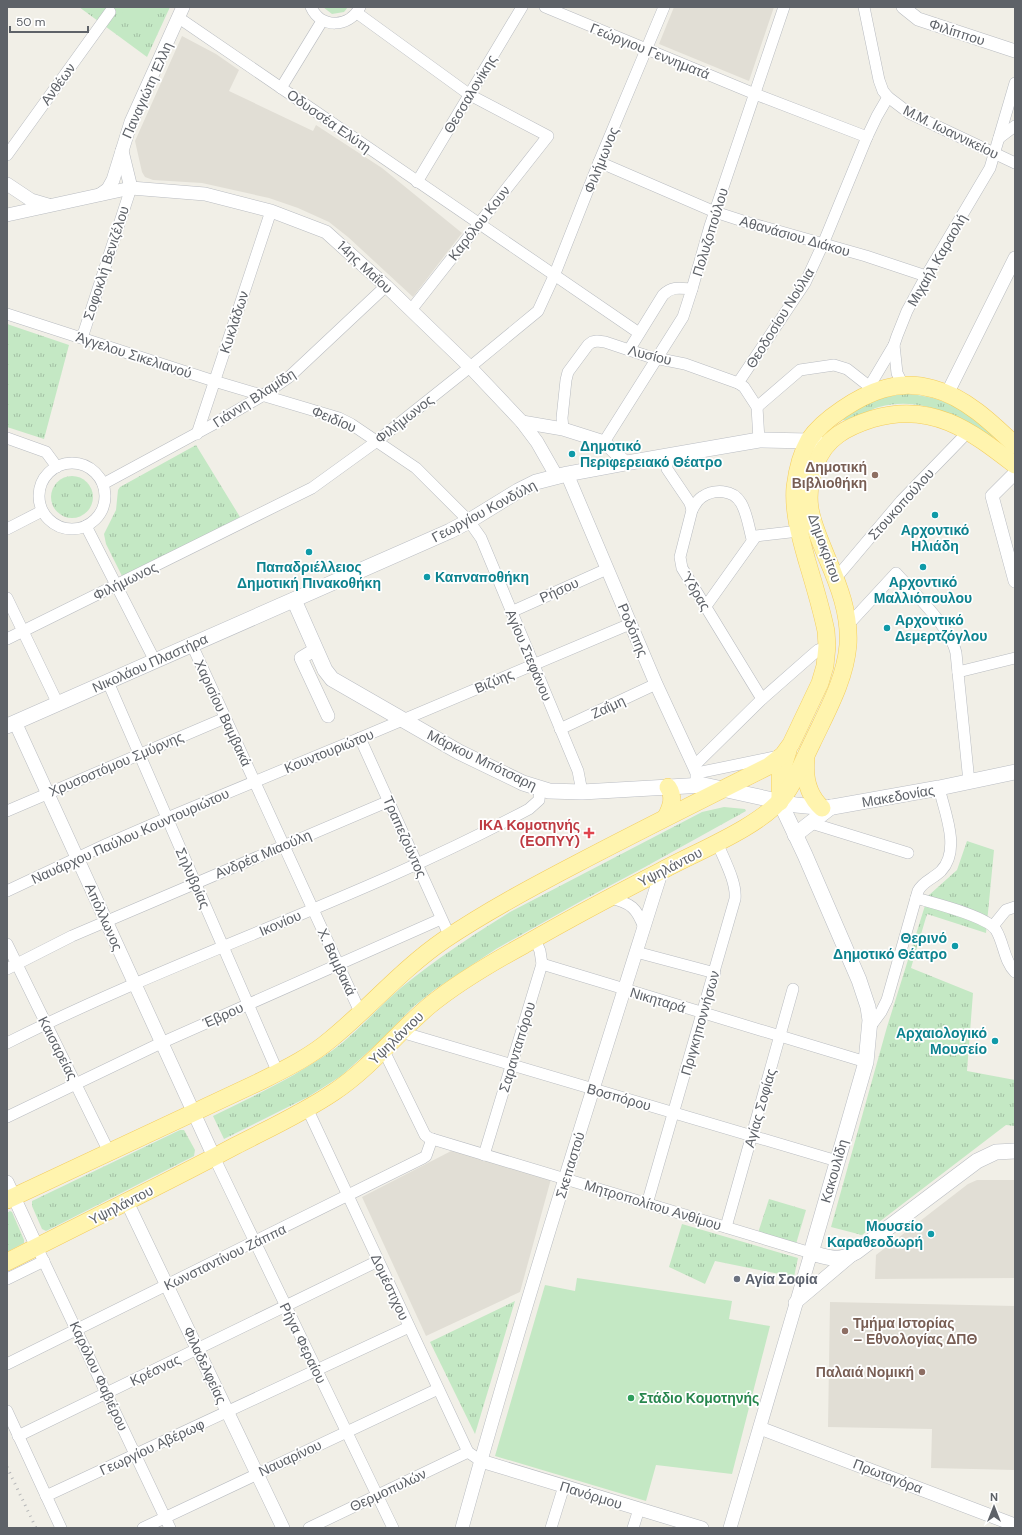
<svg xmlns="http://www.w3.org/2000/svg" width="1022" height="1535" font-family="'DM Sans',sans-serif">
<defs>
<pattern id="grass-tufts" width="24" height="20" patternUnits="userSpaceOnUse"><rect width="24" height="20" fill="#c4e8c4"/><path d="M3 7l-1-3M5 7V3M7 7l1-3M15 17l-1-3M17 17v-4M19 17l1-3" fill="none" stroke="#a2bfa3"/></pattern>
</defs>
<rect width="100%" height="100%" fill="#f1efe7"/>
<g fill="#e1ded5">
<path d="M 674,7 L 774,7 L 749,81 L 659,44 Z"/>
<path d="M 182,36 L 216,54 L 239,70 L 229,91 L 313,131 L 316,125 L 382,168 L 462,233 L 413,297 L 348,237 L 329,222 L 298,208 L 269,198 L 202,183 L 153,180 L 145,177 L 142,172 L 135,141 Z"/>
<path d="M 455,1149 L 551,1179 L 520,1292 L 426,1336 L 362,1197 Z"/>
<path d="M 977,1180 L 1015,1180 L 1015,1278 L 875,1279 L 876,1255 L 968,1184 Z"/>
<path d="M 830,1302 L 1015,1306 L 1015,1470 L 931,1468 L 932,1429 L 828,1427 Z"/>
</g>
<g fill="url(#grass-tufts)">
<path d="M 79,7 L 170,7 L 147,57 Z"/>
<path d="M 323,7 L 348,7 L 344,12 L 332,14 Z"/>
<path d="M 7,324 L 69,345 L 44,439 L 7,427 Z"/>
<path d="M 907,394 C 936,396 959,405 981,425 C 986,429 991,433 994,438 C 959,418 922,395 879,407 C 868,410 852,422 842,420 C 865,403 878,396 907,394 Z"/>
<path d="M 196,445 L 240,517 L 126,576 L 122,576 L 106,544 L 104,534 L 116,510 L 118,490 L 120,487 Z"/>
<circle cx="72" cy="497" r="21"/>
<path d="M 724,807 L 745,809 L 746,811 L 645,867 L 583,900 L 496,949 L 434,990 L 413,1007 L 380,1041 L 341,1076 L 308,1097 L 224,1139 L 213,1116 C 254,1096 295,1077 333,1050 C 358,1032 378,1007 402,987 C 436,959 473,935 510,912 L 702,812 Z"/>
<path d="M 967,841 L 994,850 L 986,933 L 927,914 L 911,968 L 973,993 L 967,1071 L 1015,1080 L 1015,1126 L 1006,1125 L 862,1235 L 831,1227 L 887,1027 L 928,896 L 957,870 Z"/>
<path d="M 180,1130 L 184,1130 L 195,1150 L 194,1156 L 62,1223 L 46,1231 L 42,1229 L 32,1206 L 32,1201 Z"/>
<path d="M 769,1199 L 806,1210 L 796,1244 L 758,1233 Z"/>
<path d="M 10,1211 L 12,1212 L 24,1240 L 24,1243 L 7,1252 L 7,1213 Z"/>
<path d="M 682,1224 L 798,1258 L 794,1277 L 715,1261 L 705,1284 L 669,1267 Z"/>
<path d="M 515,1301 L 475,1434 L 430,1342 Z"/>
</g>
<g fill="#c4e8c4">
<path d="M 113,7 L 157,7 L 144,27 Z"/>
<path d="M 577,1278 L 732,1301 L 729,1319 L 770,1326 L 732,1474 L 656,1465 L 646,1501 L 495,1456 L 545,1285 L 575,1291 Z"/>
</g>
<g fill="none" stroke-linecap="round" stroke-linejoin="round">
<defs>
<g id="minor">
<path d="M 311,7 C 321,29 349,28 360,7"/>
<path d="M 545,7 L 755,94 L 867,137"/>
<path d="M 864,7 L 879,80 L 883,91 L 888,97 L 909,113 L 1015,163"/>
<path d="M 357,13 L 470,95 L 548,136 L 411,310"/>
<path d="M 179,18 L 639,333"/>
<path d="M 281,88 L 322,21"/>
<path d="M 999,138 L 1015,126"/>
<path d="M 7,155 L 110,12"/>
<path d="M 599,162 L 715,212 L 746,222 L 866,256 L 926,276"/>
<path d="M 417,182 L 522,7"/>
<path d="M 7,314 L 214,381 L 339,418 L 351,424 L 416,468 L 469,521 L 481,538 L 578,771 L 582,792"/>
<path d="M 82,338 L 131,188"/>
<path d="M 629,350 L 663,295 C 672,286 680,288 692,289"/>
<path d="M 738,383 L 805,283 L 823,244 L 867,137 L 877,116 L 888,97"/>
<path d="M 903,385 L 897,373 L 894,345 L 897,336 L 907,311 L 926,276 L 990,168 L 1015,83"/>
<path d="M 869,394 L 872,382 L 894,345"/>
<path d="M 757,407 L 800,370 L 834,365 L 847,369 L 870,387"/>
<path d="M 563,429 L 562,418 L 566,380 L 568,372 L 588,345 L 592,342 L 597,341 L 605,342 L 650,357 L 685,364 L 738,383 L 744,387 L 757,407 L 759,440"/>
<path d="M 197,434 L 271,211"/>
<path d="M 7,438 L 46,452 L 57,467"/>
<path d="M 604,442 L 683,317 L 692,289 L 710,226 L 784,7"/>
<path d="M 672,455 L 667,463 L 667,469 L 690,503 L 692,510 L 680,557 L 682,568 L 762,699"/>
<circle cx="72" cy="496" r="33"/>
<path d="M 103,484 L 212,425 L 262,396 L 289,377 L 386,286"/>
<path d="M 692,510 C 695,505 697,500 702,497 C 714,489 733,489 741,503 C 747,513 749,528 752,539"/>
<path d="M 86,526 L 155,661"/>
<path d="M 7,529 L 42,511"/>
<path d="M 836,578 L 901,501 L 968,432"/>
<path d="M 7,598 L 58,704"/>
<path d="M 706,606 L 756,536 L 799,531"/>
<path d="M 511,612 L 607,569"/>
<path d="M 848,625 L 896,573 C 914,593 951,628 956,653 L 969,782"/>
<path d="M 7,639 L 312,488 L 377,441 L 470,367 L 538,311 L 554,276 L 599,162 L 664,7"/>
<path d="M 192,645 L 360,1012"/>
<path d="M 958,672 L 1015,658"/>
<path d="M 108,682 L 278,1073"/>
<path d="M 560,729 L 656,684"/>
<path d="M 360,738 L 450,937"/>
<path d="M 694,766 L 762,699 L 811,656 L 818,650 L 827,646"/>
<path d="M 697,773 L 779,756"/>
<path d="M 7,811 L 225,718"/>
<path d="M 811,823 L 908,853"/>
<path d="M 7,891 L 107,844 L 167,818 L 360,738 L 630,624"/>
<path d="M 610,898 C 631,903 637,908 644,928"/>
<path d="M 916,898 C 933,903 987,916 996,930 C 1004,943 1004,961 1015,972"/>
<path d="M 993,926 L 1006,910 L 1015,907"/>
<path d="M 7,944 L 109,1152"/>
<path d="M 636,952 L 715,973"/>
<path d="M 542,964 L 866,1062"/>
<path d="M 7,969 L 72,936 L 389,801"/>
<path d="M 870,1027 L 881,1012 L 887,1000 L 918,891 C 923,881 933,879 941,871 C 961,850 945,813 939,788"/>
<path d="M 401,1032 L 837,1161"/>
<path d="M 7,1043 C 178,957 361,899 529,809 L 539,800 L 540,789"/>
<path d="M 384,1051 L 425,1135 L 429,1138 L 811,1253"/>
<path d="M 307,1108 L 468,1452 L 481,1461"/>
<path d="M 7,1117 L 161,1043 L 441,919"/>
<path d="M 484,1155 L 542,964 L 540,951 L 535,939"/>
<path d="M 214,1157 L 393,1528"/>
<path d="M 647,1204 L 735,899 C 737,882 723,858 717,842"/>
<path d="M 726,1227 L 793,989"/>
<path d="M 37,1247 L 170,1528"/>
<path d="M 7,1279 L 44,1261"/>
<path d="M 7,1364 L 423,1158 L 426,1156 L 432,1139"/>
<path d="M 7,1411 L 61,1528"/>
<path d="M 18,1436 L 378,1261"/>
<path d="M 46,1496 L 409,1327"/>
<path d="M 143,1528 L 438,1389"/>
<path d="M 309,1528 L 468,1452"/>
<path d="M 551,1528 L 564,1486"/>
<path d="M 633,1528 L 639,1509"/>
</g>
<g id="tertiary">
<path d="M 903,7 L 918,19 L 1015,51"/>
<path d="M 122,151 L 131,188"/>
<path d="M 7,184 L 31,200 L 48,205"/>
<path d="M 101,194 L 108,189 L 113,180 L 131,122 L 183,7"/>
<path d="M 7,215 L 131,188 L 205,194 L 271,211 L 326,232 L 386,286 L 470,367 L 522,422 L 537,442 L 557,477"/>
<path d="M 947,394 L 1015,258"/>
<path d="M 522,422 L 563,429 L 604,442 L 626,463"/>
<path d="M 1015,473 L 992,496 L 1015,581"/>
<path d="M 567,474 L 656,684 L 694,766 L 697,773 L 697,785"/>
<path d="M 316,649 L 301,658 L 328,716"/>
<path d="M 15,722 L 214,1157"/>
<path d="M 7,1182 L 37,1247"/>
<path d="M 127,1202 L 283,1528"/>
<path d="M 795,1303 L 853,1254"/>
<path d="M 760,1428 L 1015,1525"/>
<path d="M 481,1461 L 702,1528"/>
<path d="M 462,1528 C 523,1307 593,1089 662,870"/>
<path d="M 730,1528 L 811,1253"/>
</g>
<g id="secondary">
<path d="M 294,600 L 325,670 L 332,679 L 459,752 L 523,783 L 549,791 L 582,792 L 704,785 L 796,805 L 827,808 L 939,788 L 1015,772"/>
<path d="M 7,726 L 450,531 L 469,521 L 518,491 L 536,482 L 567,474 L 626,463 L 759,440 L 809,441 L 819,444"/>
<path d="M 780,802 L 805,855 L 859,980 L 868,1007 L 870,1020 L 866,1062 L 811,1253 C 830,1258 838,1262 856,1252 L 977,1161 L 996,1152 L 1015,1151"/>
<path d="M 795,835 L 831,807"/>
</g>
<g id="primary">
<path d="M 806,759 C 804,778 808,795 822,808"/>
<path d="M 780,802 L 780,776 L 788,751"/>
<path d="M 666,817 C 671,807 675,797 668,787"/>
<path d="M 7,1200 L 261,1081 C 285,1069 310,1057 331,1039 C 370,1007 402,969 444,940 C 487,911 532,887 578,863 C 641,830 705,798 769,766 L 783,755 L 791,744 L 820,683 L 825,666 L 827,646 L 826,631 C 821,607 814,584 807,561 C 800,536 793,512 795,487 C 797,471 801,454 809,440 C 823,419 859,396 883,389 C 899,384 917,384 934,389 C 965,397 992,423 1015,445"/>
<path d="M 7,1262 C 83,1223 160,1186 235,1146 C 268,1129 303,1113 334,1092 C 370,1068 396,1034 429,1006 C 457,983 491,963 524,945 C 569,919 616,894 663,870 C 696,852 762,826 784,796 C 796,780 803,761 812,743 C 827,711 845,680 848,645 C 850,614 839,586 827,558 C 813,523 801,502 816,464 C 825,438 847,427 872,419 C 931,401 970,430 1015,465"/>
</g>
</defs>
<use href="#minor" stroke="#b9bcc1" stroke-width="12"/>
<use href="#tertiary" stroke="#b9bcc1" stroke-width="14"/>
<use href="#secondary" stroke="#babdc3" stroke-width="16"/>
<use href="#primary" stroke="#f4cd5d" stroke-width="18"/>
<use href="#minor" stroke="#fff" stroke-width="11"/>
<use href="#tertiary" stroke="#fff" stroke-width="13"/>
<use href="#secondary" stroke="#fff" stroke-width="15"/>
<use href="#primary" stroke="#fff4ae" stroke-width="17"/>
<path stroke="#b7b8b9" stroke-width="3" stroke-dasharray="1 5" stroke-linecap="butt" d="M 7,1467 L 36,1528"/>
</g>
<g fill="#0f9aa8" stroke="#fff" stroke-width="1.5">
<circle cx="572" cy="454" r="4"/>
<circle cx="935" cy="515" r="4"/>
<circle cx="309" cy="552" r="4"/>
<circle cx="923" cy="567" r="4"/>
<circle cx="427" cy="577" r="4"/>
<circle cx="887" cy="628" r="4"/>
<circle cx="955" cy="946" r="4"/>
<circle cx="995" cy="1041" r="4"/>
<circle cx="931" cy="1234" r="4"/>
</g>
<g fill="#8d6e63" stroke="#fff" stroke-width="1.5">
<circle cx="875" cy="475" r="4"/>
<circle cx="845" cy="1331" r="4"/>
<circle cx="922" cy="1372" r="4"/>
</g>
<path fill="#e0444e" stroke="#fff" stroke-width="1.5" d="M587 827h4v4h4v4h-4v4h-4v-4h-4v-4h4z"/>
<circle fill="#6b7280" stroke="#fff" stroke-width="1.5" cx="737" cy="1279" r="4"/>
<circle fill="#2e9e5b" stroke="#fff" stroke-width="1.5" cx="631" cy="1398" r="4"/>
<g text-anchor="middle" stroke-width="3.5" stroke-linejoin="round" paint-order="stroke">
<g font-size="14" fill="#5e6268" stroke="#fff">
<text transform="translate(957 32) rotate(18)" y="5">Φιλίππου</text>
<text transform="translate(650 51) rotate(22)" y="5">Γεώργιου Γεννηματά</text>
<text transform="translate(58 84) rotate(-54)" y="5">Ανθέων</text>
<text transform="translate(147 90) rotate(-66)" y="5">Παναγιώτη Έλλη</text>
<text transform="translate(470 94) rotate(-59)" y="5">Θεσσαλονίκης</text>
<text transform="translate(329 121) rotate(35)" y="5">Οδυσσέα Ελύτη</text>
<text transform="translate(951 132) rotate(26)" y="5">Μ.Μ. Ιωαννικείου</text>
<text transform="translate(601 160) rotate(-68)" y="5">Φιλήμωνος</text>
<text transform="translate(479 223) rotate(-52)" y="5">Καρόλου Κουν</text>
<text transform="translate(710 232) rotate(-73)" y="5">Πολυζοπούλου</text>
<text transform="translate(795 236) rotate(16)" y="5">Αθανάσιου Διάκου</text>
<text transform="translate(937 260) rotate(-60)" y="5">Μιχαήλ Καραολή</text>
<text transform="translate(106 263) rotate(-72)" y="5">Σοφοκλή Βενιζέλου</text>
<text transform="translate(365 267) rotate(43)" y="5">14ης Μαΐου</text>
<text transform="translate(780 318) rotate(-58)" y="5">Θεοδοσίου Νούλια</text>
<text transform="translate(234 322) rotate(-72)" y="5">Κυκλάδων</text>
<text transform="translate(134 355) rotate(18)" y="5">Άγγελου Σικελιανού</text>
<text transform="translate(650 355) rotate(14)" y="5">Λυσίου</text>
<text transform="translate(254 398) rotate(-33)" y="5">Γιάννη Βλαμίδη</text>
<text transform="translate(334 419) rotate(23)" y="5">Φειδίου</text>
<text transform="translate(404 419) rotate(-38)" y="5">Φιλήμωνος</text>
<text transform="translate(901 504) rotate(-48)" y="5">Στουκοπούλου</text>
<text transform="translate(484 511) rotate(-28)" y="5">Γεωργίου Κονδύλη</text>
<text transform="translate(825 548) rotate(70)" y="5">Δημοκρίτου</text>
<text transform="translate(125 581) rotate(-26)" y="5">Φιλήμωνος</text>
<text transform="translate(559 590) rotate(-24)" y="5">Ρήσου</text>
<text transform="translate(696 591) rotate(59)" y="5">Ύδρας</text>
<text transform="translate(633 630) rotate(67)" y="5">Ροδόπης</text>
<text transform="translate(529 655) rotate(67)" y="5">Αγίου Στεφάνου</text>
<text transform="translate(150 663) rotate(-24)" y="5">Νικολάου Πλαστήρα</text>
<text transform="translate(494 681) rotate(-23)" y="5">Βιζύης</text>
<text transform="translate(608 707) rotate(-25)" y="5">Ζαΐμη</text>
<text transform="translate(223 713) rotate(65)" y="5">Χαρισίου Βαμβακά</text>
<text transform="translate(329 751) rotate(-22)" y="5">Κουντουριώτου</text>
<text transform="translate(482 760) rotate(26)" y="5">Μάρκου Μπότσαρη</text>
<text transform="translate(116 764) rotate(-23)" y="5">Χρυσοστόμου Σμύρνης</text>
<text transform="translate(898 796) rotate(-10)" y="5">Μακεδονίας</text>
<text transform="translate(130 836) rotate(-24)" y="5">Ναυάρχου Παύλου Κουντουριώτου</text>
<text transform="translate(405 837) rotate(66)" y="5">Τραπεζούντος</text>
<text transform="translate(263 854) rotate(-23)" y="5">Ανδρέα Μιαούλη</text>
<text transform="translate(670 867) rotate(-27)" y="5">Υψηλάντου</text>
<text transform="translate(193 878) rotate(66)" y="5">Σηλυβρίας</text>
<text transform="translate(104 917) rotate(66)" y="5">Απόλλωνος</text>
<text transform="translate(280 923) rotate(-23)" y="5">Ικονίου</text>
<text transform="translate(337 962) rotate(65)" y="5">Χ. Βαμβακά</text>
<text transform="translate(658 1000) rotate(17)" y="5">Νικηταρά</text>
<text transform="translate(223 1015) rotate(-24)" y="5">Έβρου</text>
<text transform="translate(700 1023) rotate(-74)" y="5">Πριγκηποννήσων</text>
<text transform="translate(396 1038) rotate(-44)" y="5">Υψηλάντου</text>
<text transform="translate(517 1047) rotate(-73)" y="5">Σαρανταπόρου</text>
<text transform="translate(58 1048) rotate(63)" y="5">Καισαρείας</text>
<text transform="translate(619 1097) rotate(16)" y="5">Βοσπόρου</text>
<text transform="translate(760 1108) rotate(-74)" y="5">Αγίας Σοφίας</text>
<text transform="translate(570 1165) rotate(-73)" y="5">Σκεπαστού</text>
<text transform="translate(834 1171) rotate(-74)" y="5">Κακουλίδη</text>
<text transform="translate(121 1205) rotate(-27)" y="5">Υψηλάντου</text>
<text transform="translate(653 1205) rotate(17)" y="5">Μητροπολίτου Ανθίμου</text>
<text transform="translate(225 1257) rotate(-26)" y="5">Κωνσταντίνου Ζάππα</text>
<text transform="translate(390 1287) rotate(65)" y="5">Δομέστιχου</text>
<text transform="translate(303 1343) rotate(64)" y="5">Ρήγα Φεραίου</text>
<text transform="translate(205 1365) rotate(65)" y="5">Φιλαδελφείας</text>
<text transform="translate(155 1370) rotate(-26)" y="5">Κρέσνας</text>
<text transform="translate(99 1376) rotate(65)" y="5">Καρόλου Φαβιέρου</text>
<text transform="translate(152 1447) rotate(-25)" y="5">Γεωργίου Αβέρωφ</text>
<text transform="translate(290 1458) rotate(-25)" y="5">Ναυαρίνου</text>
<text transform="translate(888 1476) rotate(21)" y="5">Πρωταγόρα</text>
<text transform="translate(388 1490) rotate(-25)" y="5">Θερμοπυλών</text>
<text transform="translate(591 1495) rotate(17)" y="5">Πανόρμου</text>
</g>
<g font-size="14" font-weight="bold" fill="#0d838f" stroke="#fff" text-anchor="start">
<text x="580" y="451">Δημοτικό<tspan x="580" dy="16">Περιφερειακό Θέατρο</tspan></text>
<text x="935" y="535" text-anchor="middle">Αρχοντικό<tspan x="935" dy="16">Ηλιάδη</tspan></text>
<text x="309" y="572" text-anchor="middle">Παπαδριέλλειος<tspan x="309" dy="16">Δημοτική Πινακοθήκη</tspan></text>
<text x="435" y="582">Καπναποθήκη</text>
<text x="923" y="587" text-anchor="middle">Αρχοντικό<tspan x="923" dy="16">Μαλλιόπουλου</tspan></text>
<text x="895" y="625">Αρχοντικό<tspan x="895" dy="16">Δεμερτζόγλου</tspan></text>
<text x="947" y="943" text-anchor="end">Θερινό<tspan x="947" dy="16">Δημοτικό Θέατρο</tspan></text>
<text x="987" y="1038" text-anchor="end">Αρχαιολογικό<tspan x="987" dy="16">Μουσείο</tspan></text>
<text x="923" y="1231" text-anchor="end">Μουσείο<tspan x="923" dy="16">Καραθεοδωρή</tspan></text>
</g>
<g font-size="14" font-weight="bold" fill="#785e54" stroke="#fff" text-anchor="end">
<text x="867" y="472">Δημοτική<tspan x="867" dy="16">Βιβλιοθήκη</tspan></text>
<text x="853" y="1328" text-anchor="start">Τμήμα Ιστορίας<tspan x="853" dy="16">– Εθνολογίας ΔΠΘ</tspan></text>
<text x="914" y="1377">Παλαιά Νομική</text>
</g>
<g font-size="14" font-weight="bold" fill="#be3a42" stroke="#fff" text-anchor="end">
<text x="580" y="830">ΙΚΑ Κομοτηνής<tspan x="580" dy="16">(ΕΟΠΥΥ)</tspan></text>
</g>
<g font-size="14" font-weight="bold" fill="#5b616d" stroke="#fff" text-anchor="start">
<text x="745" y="1284">Αγία Σοφία</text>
</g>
<g font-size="14" font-weight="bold" fill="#27864d" stroke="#fff" text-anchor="start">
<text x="639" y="1403">Στάδιο Κομοτηνής</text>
</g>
</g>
<rect width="1022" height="1535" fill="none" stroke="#5e6268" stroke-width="16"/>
<g transform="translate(994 1507)" stroke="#ffffff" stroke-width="3" paint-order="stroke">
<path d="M0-3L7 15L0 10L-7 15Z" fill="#5e6268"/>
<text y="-6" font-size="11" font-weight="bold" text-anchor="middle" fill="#5e6268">N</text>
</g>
<path d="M10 26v6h78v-6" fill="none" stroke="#5e6268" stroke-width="2"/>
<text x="16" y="26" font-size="12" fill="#5e6268" stroke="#ffffff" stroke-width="3" paint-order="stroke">50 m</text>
</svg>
